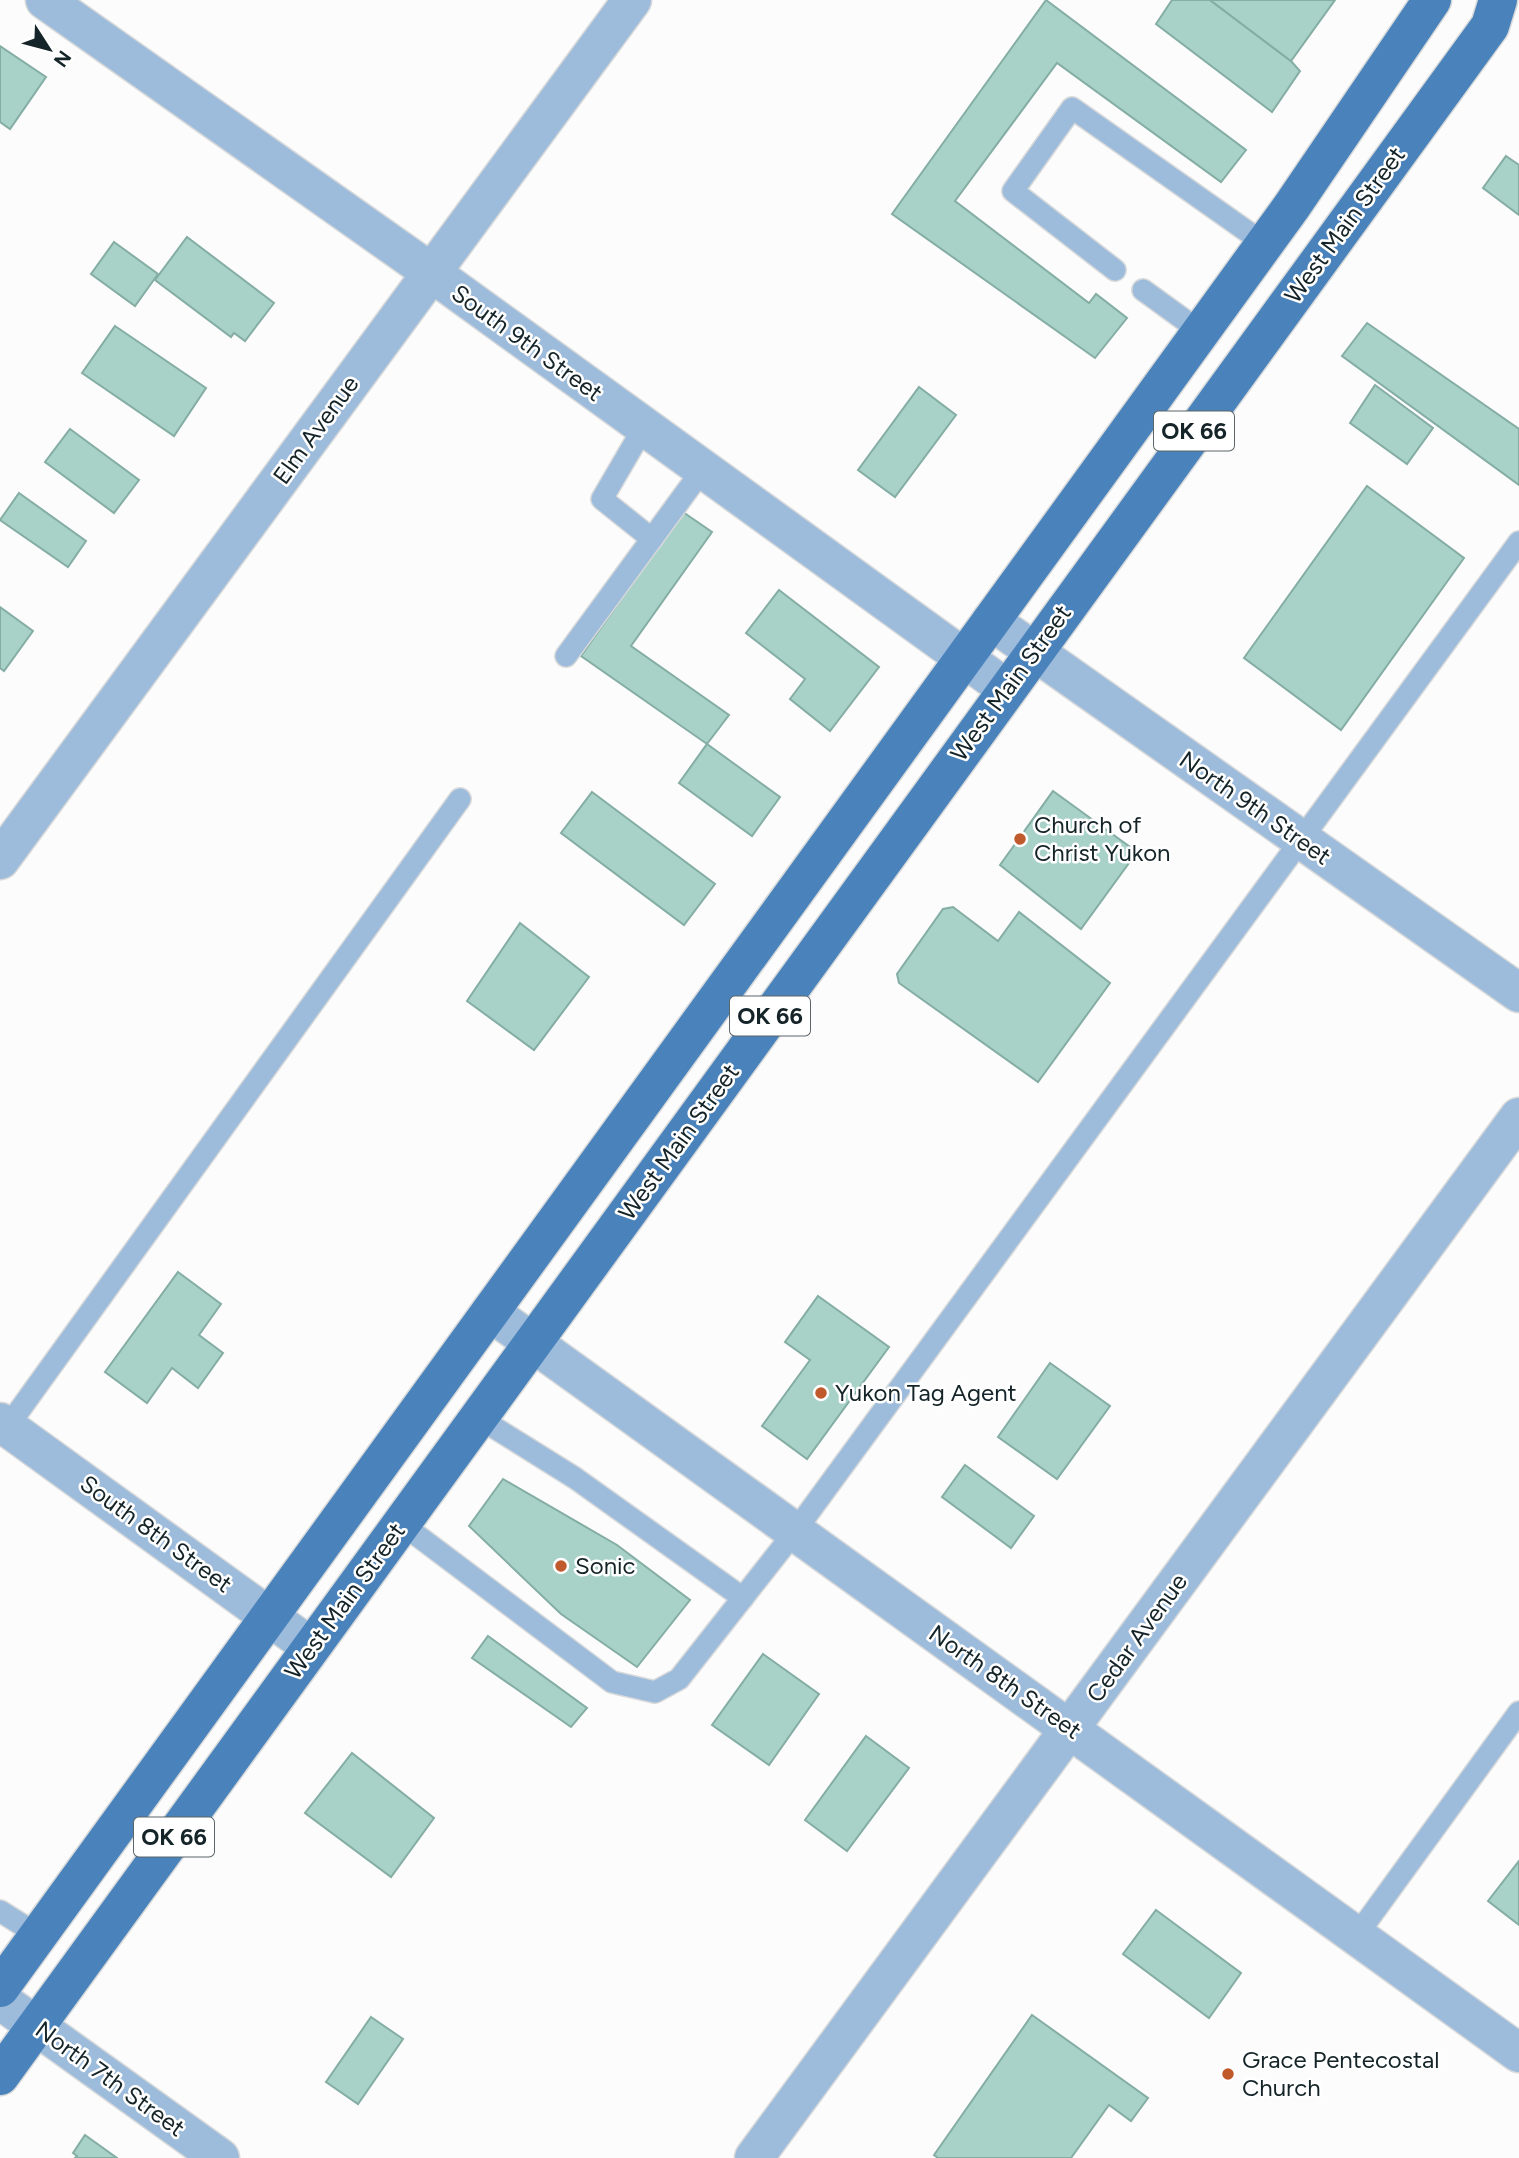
<svg xmlns="http://www.w3.org/2000/svg" width="1519" height="2158" font-family="Figtree,sans-serif">
<rect width="100%" height="100%" fill="#fcfcfc"/>
<g fill="#a8d1c8" stroke="#84ada4" stroke-width="2">
<path d="M 1046,0 L 1246,150 L 1221,182 L 1057,63 L 955,201 L 1089,303 L 1096,294 L 1127,318 L 1095,358 L 892,214 Z"/>
<path d="M 1172,0 L 1210,0 L 1291,61 L 1300,71 L 1272,112 L 1156,24 Z"/>
<path d="M 1210,0 L 1335,0 L 1291,61 Z"/>
<path d="M 0,46 L 46,77 L 10,129 L 0,122 Z"/>
<path d="M 1506,156 L 1519,165 L 1519,215 L 1483,188 Z"/>
<path d="M 187,237 L 274,303 L 245,341 L 234,333 L 231,337 L 155,280 Z"/>
<path d="M 114,242 L 158,274 L 135,306 L 91,274 Z"/>
<path d="M 1367,323 L 1519,429 L 1519,485 L 1342,356 Z"/>
<path d="M 115,326 L 206,388 L 174,436 L 82,373 Z"/>
<path d="M 1375,385 L 1433,428 L 1407,464 L 1350,423 Z"/>
<path d="M 919,387 L 956,415 L 895,497 L 858,470 Z"/>
<path d="M 70,429 L 139,480 L 114,513 L 45,462 Z"/>
<path d="M 1367,486 L 1464,558 L 1341,730 L 1244,658 Z"/>
<path d="M 19,493 L 86,541 L 68,567 L 0,520 Z"/>
<path d="M 683,512 L 712,532 L 631,646 L 729,715 L 707,744 L 581,656 Z"/>
<path d="M 779,590 L 879,667 L 830,731 L 790,699 L 805,679 L 746,633 Z"/>
<path d="M 0,607 L 33,631 L 4,671 L 0,668 Z"/>
<path d="M 707,744 L 780,797 L 752,836 L 679,783 Z"/>
<path d="M 1053,791 L 1137,852 L 1081,929 L 1000,865 Z"/>
<path d="M 592,792 L 715,884 L 684,925 L 561,833 Z"/>
<path d="M 953,907 L 998,941 L 1019,912 L 1110,983 L 1038,1082 L 899,983 L 897,974 L 943,909 Z"/>
<path d="M 520,923 L 589,977 L 534,1050 L 467,1001 Z"/>
<path d="M 178,1272 L 221,1304 L 199,1335 L 223,1353 L 198,1388 L 172,1368 L 147,1403 L 105,1372 Z"/>
<path d="M 818,1296 L 889,1347 L 807,1459 L 762,1426 L 810,1360 L 785,1342 Z"/>
<path d="M 1050,1363 L 1110,1406 L 1057,1479 L 998,1437 Z"/>
<path d="M 965,1465 L 1034,1516 L 1011,1548 L 942,1497 Z"/>
<path d="M 503,1479 L 617,1545 L 690,1600 L 637,1667 L 561,1614 L 469,1526 Z"/>
<path d="M 488,1636 L 587,1708 L 571,1727 L 472,1658 Z"/>
<path d="M 763,1654 L 819,1694 L 769,1765 L 712,1725 Z"/>
<path d="M 866,1736 L 909,1768 L 847,1851 L 805,1820 Z"/>
<path d="M 352,1753 L 434,1818 L 391,1877 L 305,1813 Z"/>
<path d="M 1519,1861 L 1519,1925 L 1488,1901 Z"/>
<path d="M 1156,1910 L 1241,1973 L 1209,2018 L 1123,1954 Z"/>
<path d="M 1032,2015 L 1148,2098 L 1131,2121 L 1109,2105 L 1071,2158 L 938,2158 L 934,2155 Z"/>
<path d="M 371,2017 L 403,2039 L 358,2104 L 326,2082 Z"/>
<path d="M 85,2135 L 117,2158 L 75,2158 L 77,2156 L 73,2153 Z"/>
</g>
<g fill="none" stroke-linecap="round" stroke-linejoin="round">
<defs>
<g id="lane">
<path d="M 1115,270 L 1013,191 L 1072,108 L 1265,244"/>
<path d="M 1143,290 L 1201,332"/>
<path d="M 644,427 L 602,499 L 652,539"/>
<path d="M 566,656 L 703,469"/>
<path d="M 479,1418 L 575,1478 L 743,1598"/>
<path d="M 3,1433 L 460,799"/>
<path d="M 402,1524 L 612,1682 L 655,1692 L 679,1679 L 793,1534 L 1519,542"/>
<path d="M 0,1911 L 38,1935"/>
<path d="M 1357,1935 L 1519,1712"/>
</g>
<g id="street">
<path d="M 45,0 L 432,273 L 1007,689"/>
<path d="M 991,621 L 1519,993"/>
<path d="M 0,860 L 632,0"/>
<path d="M 490,1312 C 832,1561 1177,1805 1519,2053"/>
<path d="M 0,1422 L 311,1647"/>
<path d="M 0,2000 L 220,2158"/>
<path d="M 754,2158 L 1519,1117"/>
</g>
<g id="primary">
<path d="M 0,1988 L 1292,206 L 1432,0"/>
<path d="M 0,2076 L 1490,26 L 1498,0"/>
</g>
</defs>
<use href="#lane" stroke="#d7d9da" stroke-width="24"/>
<use href="#street" stroke="#d7d9da" stroke-width="41"/>
<use href="#primary" stroke="#d7d9da" stroke-width="41"/>
<use href="#lane" stroke="#9dbbdb" stroke-width="21"/>
<use href="#street" stroke="#9dbbdb" stroke-width="38"/>
<use href="#primary" stroke="#4a83bb" stroke-width="38"/>
</g>
<g fill="#c05a2c" stroke="#fff" stroke-width="2.5">
<circle cx="1020" cy="839" r="7"/>
<circle cx="821" cy="1393" r="7"/>
<circle cx="561" cy="1566" r="7"/>
<circle cx="1228" cy="2074" r="7"/>
</g>
<g text-anchor="middle" stroke-width="5" stroke-linejoin="round" paint-order="stroke">
<g fill="#fff" stroke="#5b6668" stroke-width="2">
<rect x="1154" y="411.5" width="80" height="39" rx="5"/>
<rect x="730" y="996.5" width="80" height="39" rx="5"/>
<rect x="134" y="1817.5" width="80" height="39" rx="5"/>
</g>
<g font-size="23" font-weight="bold" fill="#152428">
<text x="1194" y="439">OK 66</text>
<text x="770" y="1024">OK 66</text>
<text x="174" y="1845">OK 66</text>
</g>
<g font-size="24" fill="#152428" stroke="#fff">
<text transform="translate(1345 225) rotate(-54)" y="8">West Main Street</text>
<text transform="translate(527 343) rotate(36)" y="8">South 9th Street</text>
<text transform="translate(316 430) rotate(-54)" y="8">Elm Avenue</text>
<text transform="translate(1011 683) rotate(-54)" y="8">West Main Street</text>
<text transform="translate(1255 808) rotate(35)" y="8">North 9th Street</text>
<text transform="translate(679 1142) rotate(-54)" y="8">West Main Street</text>
<text transform="translate(156 1534) rotate(36)" y="8">South 8th Street</text>
<text transform="translate(345 1601) rotate(-54)" y="8">West Main Street</text>
<text transform="translate(1137 1638) rotate(-54)" y="8">Cedar Avenue</text>
<text transform="translate(1005 1682) rotate(35)" y="8">North 8th Street</text>
<text transform="translate(110 2079) rotate(36)" y="8">North 7th Street</text>
</g>
<g font-size="24" fill="#152428" stroke="#fff" text-anchor="start">
<text x="1034" y="833">Church of<tspan x="1034" dy="28">Christ Yukon</tspan></text>
<text x="835" y="1401">Yukon Tag Agent</text>
<text x="575" y="1574">Sonic</text>
<text x="1242" y="2068">Grace Pentecostal<tspan x="1242" dy="28">Church</tspan></text>
</g>
</g>
<g transform="translate(49 49) rotate(126)" stroke="#ffffff" stroke-width="5" paint-order="stroke">
<path d="M0-5L12 26L0 18L-12 26Z" fill="#152428"/>
<text y="-10" font-size="19" font-weight="bold" text-anchor="middle" fill="#152428">N</text>
</g>
</svg>
